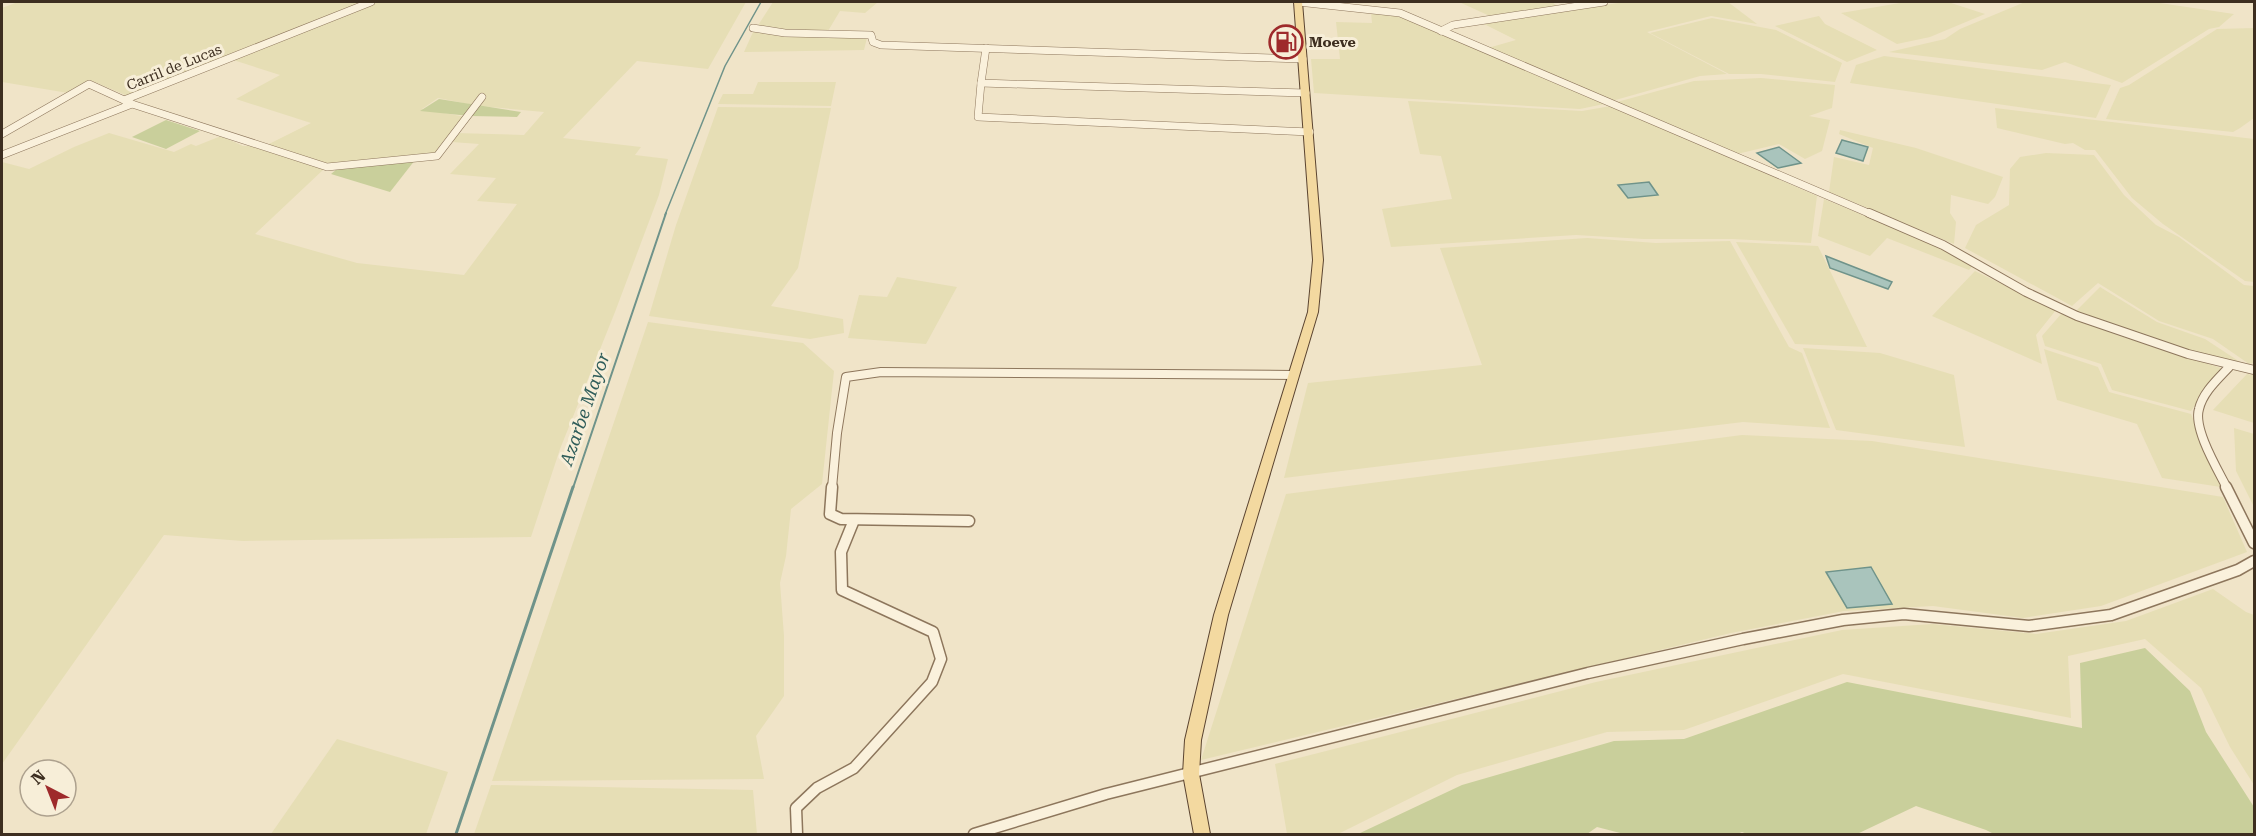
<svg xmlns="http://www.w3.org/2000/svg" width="2256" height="836" font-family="'Roboto Serif',serif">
<rect width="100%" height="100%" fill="#f0e4c8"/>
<g fill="#e6deb5" fill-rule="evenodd">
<path d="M 18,2 L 746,2 L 708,69 L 637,61 L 563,138 L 641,147 L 635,155 L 668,159 L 659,195 L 615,312 L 560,449 L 531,537 L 243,541 L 164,535 L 2,764 L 2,162 L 29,169 L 74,147 L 109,133 L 174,152 L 191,144 L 196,146 L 221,136 L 243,146 L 265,146 L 311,123 L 236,99 L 280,75 L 227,58 L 130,97 L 90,80 L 68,93 L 2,82 L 2,8 ZM 438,98 L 479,106 L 544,112 L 524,135 L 455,133 L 466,117 L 422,109 ZM 452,142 L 479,144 L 450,174 L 496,178 L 477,201 L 517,204 L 464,275 L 357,263 L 255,234 L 324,169 L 439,154 Z"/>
<path d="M 773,2 L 878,2 L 865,13 L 840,11 L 828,31 L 786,31 L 757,27 Z"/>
<path d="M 1459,2 L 1552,2 L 1558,7 L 1492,17 Z"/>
<path d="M 1624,2 L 1728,2 L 1757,24 L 1711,16 L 1647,32 L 1727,74 L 1700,76 L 1612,101 L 1488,48 L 1516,40 L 1484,24 Z"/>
<path d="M 1906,2 L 1948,2 L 1985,14 L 1930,37 L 1897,44 L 1841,13 Z"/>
<path d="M 2025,2 L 2153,2 L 2234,14 L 2219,27 L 2209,29 L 2122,83 L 2065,62 L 2042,70 L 1889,52 L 1945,39 L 1960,29 Z"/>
<path d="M 1371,13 L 1401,17 L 1604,104 L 1580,109 L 1314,93 L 1311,59 L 1340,59 L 1336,22 L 1372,23 Z"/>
<path d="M 1819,16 L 1825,24 L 1877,50 L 1847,62 L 1775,26 Z"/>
<path d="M 1712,18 L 1776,30 L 1842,63 L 1835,82 L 1761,74 L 1729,74 L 1650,33 Z"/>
<path d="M 2254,28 L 2254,118 L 2240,128 L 2233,132 L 2106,119 L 2120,88 L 2129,85 L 2217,29 Z"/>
<path d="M 753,32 L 783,35 L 867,38 L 864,50 L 744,52 Z"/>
<path d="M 1884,56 L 2111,85 L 2096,118 L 1850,83 L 1856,65 Z"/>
<path d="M 1761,78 L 1835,85 L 1832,108 L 1809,116 L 1830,120 L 1822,151 L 1805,159 L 1779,144 L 1737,154 L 1617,102 L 1694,81 Z"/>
<path d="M 758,82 L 836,82 L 831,106 L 718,104 L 723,94 L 753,94 Z"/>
<path d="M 1408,101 L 1582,111 L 1611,106 L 1817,196 L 1811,243 L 1732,239 L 1644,239 L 1576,235 L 1391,247 L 1382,209 L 1452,199 L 1441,156 L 1420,154 Z"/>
<path d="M 718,107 L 831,108 L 798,268 L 771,306 L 843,319 L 844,333 L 810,339 L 649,316 L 676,225 Z"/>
<path d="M 1995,108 L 2254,139 L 2254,282 L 2245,281 L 2163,224 L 2132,198 L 2095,150 L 2085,150 L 2073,143 L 2065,144 L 1997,128 Z"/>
<path d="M 1840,130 L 1916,148 L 2003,177 L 1995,197 L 1988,204 L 1951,195 L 1950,213 L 1956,222 L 1954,244 L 1829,192 L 1834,157 L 1869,165 L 1873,148 L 1839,134 Z"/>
<path d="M 2046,153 L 2094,155 L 2124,195 L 2156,225 L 2179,237 L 2244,285 L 2254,286 L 2254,363 L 2249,364 L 2213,339 L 2159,321 L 2098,283 L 2072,306 L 1965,248 L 1976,225 L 2009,205 L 2010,169 L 2020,157 Z"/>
<path d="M 1824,199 L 1938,246 L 1974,264 L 1969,270 L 1887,238 L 1870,256 L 1818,236 Z"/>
<path d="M 1587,238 L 1656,243 L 1730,241 L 1789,347 L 1802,353 L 1830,428 L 1743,422 L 1284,478 L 1308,383 L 1482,365 L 1440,248 Z"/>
<path d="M 1736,242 L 1818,246 L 1867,347 L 1795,344 Z"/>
<path d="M 1975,271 L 2056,310 L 2036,335 L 2042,364 L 1932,316 Z"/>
<path d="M 897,277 L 957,287 L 926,344 L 848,338 L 859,295 L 887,297 Z"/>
<path d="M 2100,287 L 2157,322 L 2205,339 L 2243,364 L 2221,360 L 2125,332 L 2076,311 Z"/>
<path d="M 2062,313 L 2117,335 L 2221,368 L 2191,411 L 2112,390 L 2101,364 L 2045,346 L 2042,336 Z"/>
<path d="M 648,322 L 803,343 L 834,371 L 822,484 L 791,509 L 786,556 L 780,583 L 784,636 L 784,696 L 756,736 L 764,779 L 492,781 Z"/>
<path d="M 1803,348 L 1880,353 L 1954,375 L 1965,447 L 1836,430 Z"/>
<path d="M 2044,349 L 2098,367 L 2109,392 L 2191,414 L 2221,487 L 2162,478 L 2137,424 L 2057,400 Z"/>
<path d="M 2247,374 L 2254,375 L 2254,423 L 2213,410 Z"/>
<path d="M 2234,428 L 2254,434 L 2254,507 L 2236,471 Z"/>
<path d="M 1742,435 L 1872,441 L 2223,497 L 2247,552 L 2101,606 L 2023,618 L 1933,606 L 1844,611 L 1731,633 L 1201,760 L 1286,494 Z"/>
<path d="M 2213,589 L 2246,612 L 2254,615 L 2254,785 L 2230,747 L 2201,688 L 2145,639 L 2068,656 L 2071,718 L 1843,674 L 1684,730 L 1607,732 L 1457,775 L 1338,834 L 1287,834 L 1275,764 L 1596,682 L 1842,630 L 1932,624 L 2036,634 L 2126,621 Z"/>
<path d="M 337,739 L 448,772 L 426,834 L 271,834 Z"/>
<path d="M 491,785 L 753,790 L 757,834 L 474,834 Z"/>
</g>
<g fill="#c9cf9b">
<path d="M 439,99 L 521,112 L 517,117 L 470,116 L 420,111 Z"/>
<path d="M 166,120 L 200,131 L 166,149 L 132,137 Z"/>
<path d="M 415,160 L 390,192 L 331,174 L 337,169 Z"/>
<path d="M 2145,648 L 2190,691 L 2206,732 L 2254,807 L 2254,834 L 1994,834 L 1986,830 L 1916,806 L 1857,834 L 1747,834 L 1742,832 L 1737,834 L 1624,834 L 1597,827 L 1587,834 L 1358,834 L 1462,785 L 1614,741 L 1684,739 L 1847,682 L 2082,728 L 2080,663 Z"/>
</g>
<g fill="#a9c4bc" stroke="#6f938a" stroke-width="1.5">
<path d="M 1842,140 L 1868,147 L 1863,161 L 1836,153 Z"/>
<path d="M 1779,147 L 1801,163 L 1778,168 L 1757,153 Z"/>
<path d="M 1649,182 L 1658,195 L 1628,198 L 1618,185 Z"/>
<path d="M 1826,256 L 1892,282 L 1888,289 L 1830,268 Z"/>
<path d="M 1871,567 L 1892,604 L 1847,608 L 1826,572 Z"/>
</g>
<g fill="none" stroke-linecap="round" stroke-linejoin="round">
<path stroke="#6f938a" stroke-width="1.5" d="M 665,215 L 725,66 L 761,2"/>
<path stroke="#6f938a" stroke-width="2" d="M 573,488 L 666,213"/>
<path stroke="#6f938a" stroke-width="3" d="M 456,834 L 573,487"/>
<defs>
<g id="minor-far2">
<path d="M 1298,2 L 1400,13 L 1873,215"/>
<path d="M 753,28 L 785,33 L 871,35 L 873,42 L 881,45 L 1303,59"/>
<path d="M 1441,31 L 1453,25 L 1604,2"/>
<path d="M 986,48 L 981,83 L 1306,93"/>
<path d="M 981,83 L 978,117 L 1310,132"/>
<path d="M 132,104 L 327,167 L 437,156 L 482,97"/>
<path d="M 2,134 L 89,84 L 124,100"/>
<path d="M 2,155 L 132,104 L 124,100 L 371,2"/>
</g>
<g id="minor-far1">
<path d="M 1869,213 L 1943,245 L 2026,292 L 2077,316 L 2188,354 L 2254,370"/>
<path d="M 832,488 L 837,433 L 846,377 L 881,372 L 1293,375"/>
<path d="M 2227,488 C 2218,470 2193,429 2199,409 C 2203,392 2218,379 2229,367"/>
</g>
<g id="minor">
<path d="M 832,487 L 830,514 L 841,519 L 969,521"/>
<path d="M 2226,487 L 2254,543"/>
<path d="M 797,834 L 796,808 L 817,788 L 854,768 L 932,682 L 941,659 L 933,632 L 842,590 L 841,552 L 854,520"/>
<path d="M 974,834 L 1106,794 L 1588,673 L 1743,639 L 1843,620 L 1904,614 L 2029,626 L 2111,615 L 2238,570 L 2254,561"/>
</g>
<path id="major" d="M 1294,2 L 1302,2 L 1323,260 L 1318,312 L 1228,615 L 1201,740 L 1199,774 L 1210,834 L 1194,834 L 1183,774 L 1185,740 L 1214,615 L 1308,312 L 1313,260 Z"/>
</defs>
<use href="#minor-far2" stroke="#8d765c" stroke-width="8"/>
<use href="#minor-far1" stroke="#8d765c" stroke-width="10"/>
<use href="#minor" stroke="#8d765c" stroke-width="13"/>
<use href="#major" stroke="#5b4430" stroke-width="2"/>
<use href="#minor-far2" stroke="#faf1dc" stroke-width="7"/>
<use href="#minor-far1" stroke="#faf1dc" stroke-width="8"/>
<use href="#minor" stroke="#faf1dc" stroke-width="10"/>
<use href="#major" fill="#f3d9a0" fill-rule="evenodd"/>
</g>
<defs>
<symbol id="fuel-ring" viewBox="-11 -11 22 22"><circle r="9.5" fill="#f7eed8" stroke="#9e2a2b" stroke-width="1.5"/><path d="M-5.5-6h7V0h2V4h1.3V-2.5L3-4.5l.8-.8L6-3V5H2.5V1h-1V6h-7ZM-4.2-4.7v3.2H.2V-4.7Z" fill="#9e2a2b"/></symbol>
</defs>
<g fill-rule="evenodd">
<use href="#fuel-ring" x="1267" y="23" width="38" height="38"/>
</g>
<g text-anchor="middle" stroke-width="6" stroke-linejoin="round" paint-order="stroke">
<g font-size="14" font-weight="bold" fill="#3d2e20" stroke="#f7eed8" text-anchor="start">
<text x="1309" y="47">Moeve</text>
</g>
<g font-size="14" fill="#3d2e20" stroke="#f7eed8">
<text transform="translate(174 67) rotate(-22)" y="5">Carril de Lucas</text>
</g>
<g font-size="18" font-style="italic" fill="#2f5d5a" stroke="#f7eed8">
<text transform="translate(585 409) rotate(-71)" y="6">Azarbe Mayor</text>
</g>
</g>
<rect width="2256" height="836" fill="none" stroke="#3d2e20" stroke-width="6"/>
<g transform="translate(48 788) rotate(318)"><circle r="28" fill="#f7eed8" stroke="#ada18e" stroke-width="1.5"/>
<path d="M0-4.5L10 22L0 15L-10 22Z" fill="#9e2a2b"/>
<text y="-9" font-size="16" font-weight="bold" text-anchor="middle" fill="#3d2e20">N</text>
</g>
</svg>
